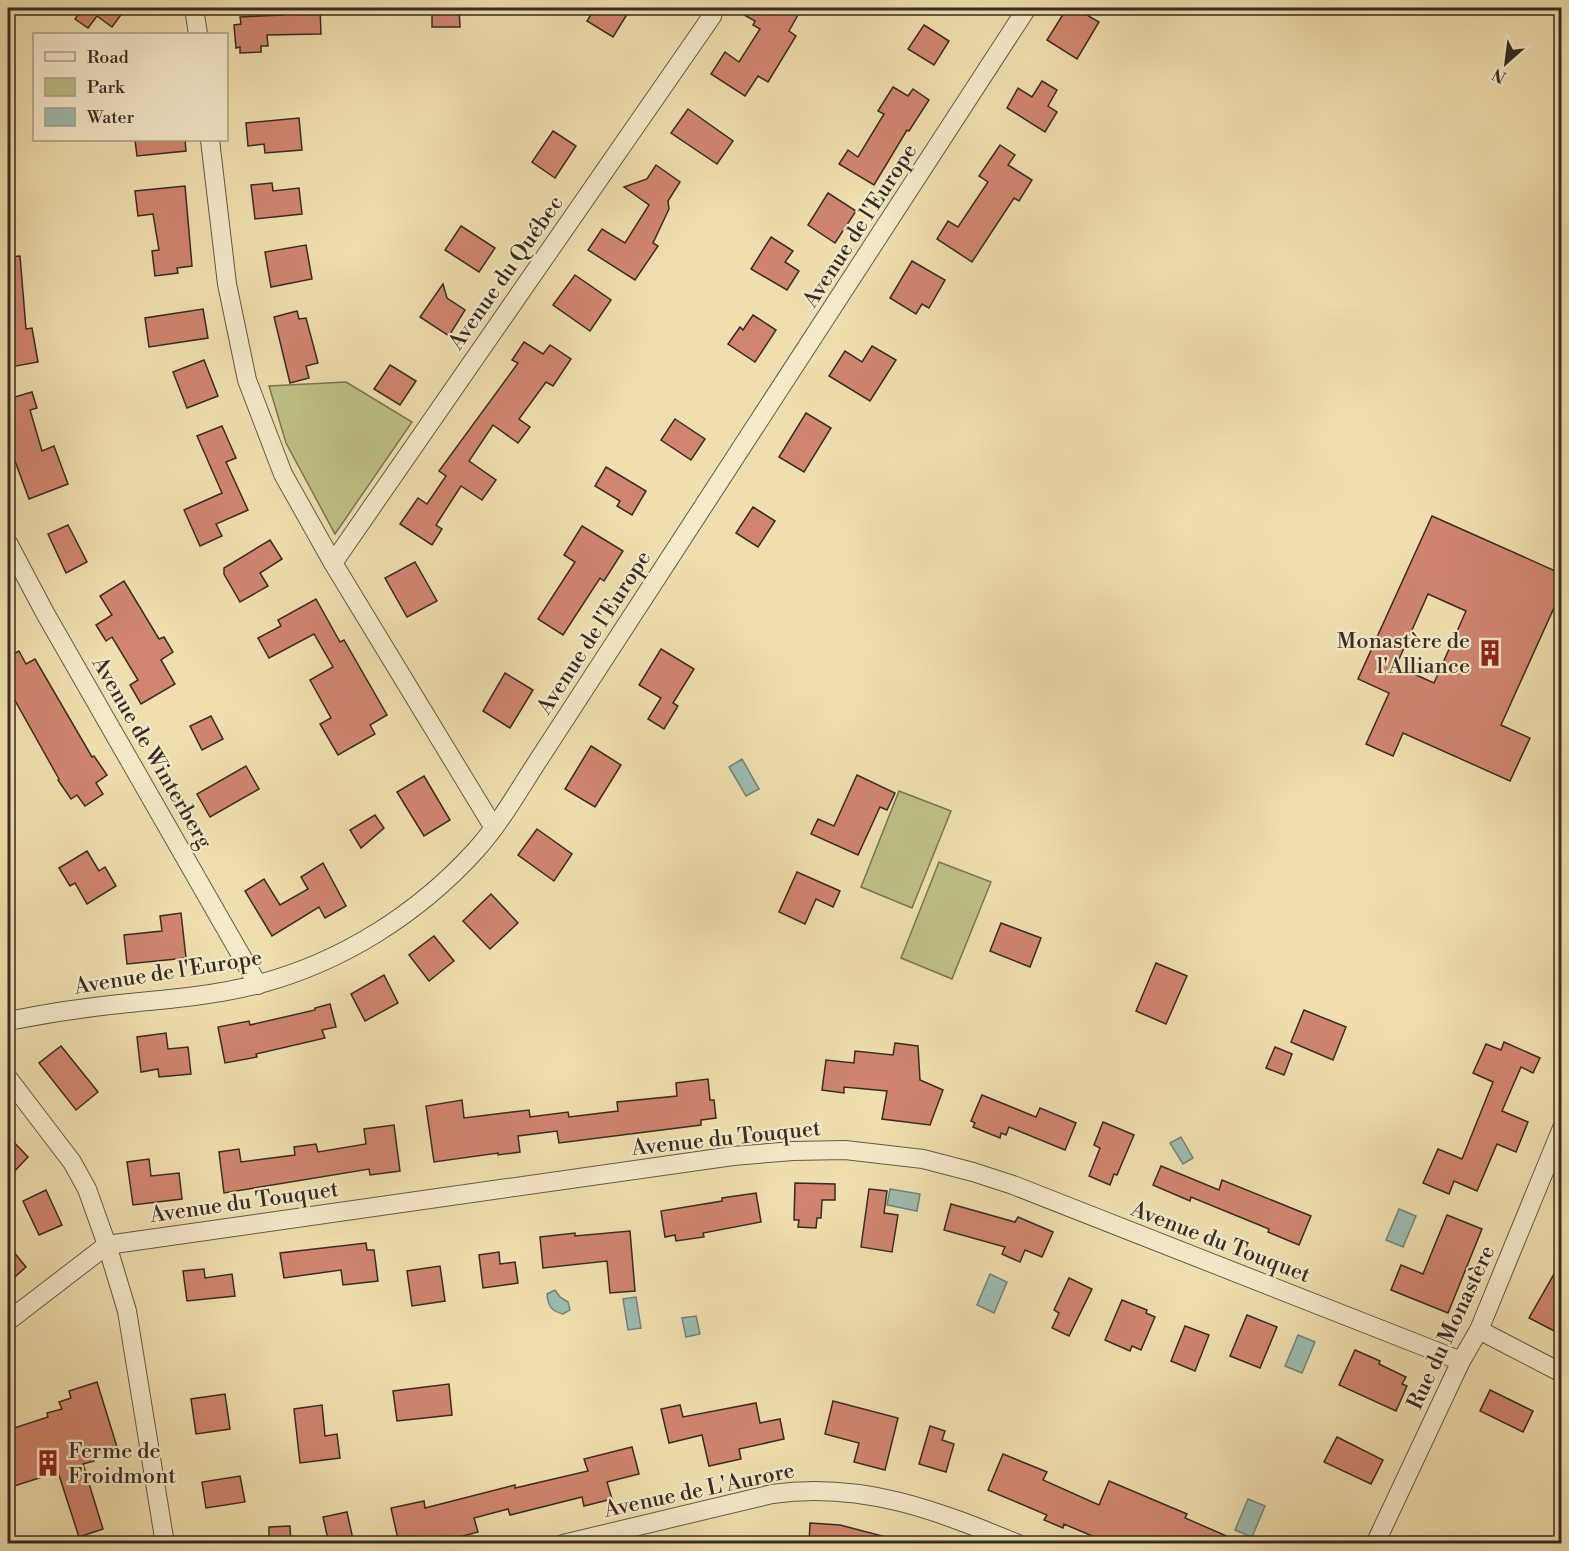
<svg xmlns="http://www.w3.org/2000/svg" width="1569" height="1551" font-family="'Libre Bodoni',serif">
<rect width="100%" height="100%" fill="#f0dfae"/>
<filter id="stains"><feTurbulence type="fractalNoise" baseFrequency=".00333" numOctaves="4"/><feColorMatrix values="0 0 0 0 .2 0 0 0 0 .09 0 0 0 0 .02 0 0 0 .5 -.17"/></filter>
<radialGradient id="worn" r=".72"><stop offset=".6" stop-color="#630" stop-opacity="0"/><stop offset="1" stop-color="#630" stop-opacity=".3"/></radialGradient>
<g fill="#bec086" stroke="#7a7655" stroke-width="1.5">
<path d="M 346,382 L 412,422 L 335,534 L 286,443 L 269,386 Z"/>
<path d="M 899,791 L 951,811 L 912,908 L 861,887 Z"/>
<path d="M 939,862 L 991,882 L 952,979 L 901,958 Z"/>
</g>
<g fill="#9bbcb1" stroke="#738279" stroke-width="1.5">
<path d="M 742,759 L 759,789 L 746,796 L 729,767 Z"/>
<path d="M 1181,1137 L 1193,1158 L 1183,1164 L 1170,1143 Z"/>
<path d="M 890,1189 L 920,1194 L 917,1211 L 887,1205 Z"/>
<path d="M 1399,1209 L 1416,1216 L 1403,1247 L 1386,1240 Z"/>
<path d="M 990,1274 L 1007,1282 L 994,1313 L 977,1305 Z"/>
<path d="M 555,1290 L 560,1297 L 568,1302 L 570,1310 L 563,1314 C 551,1311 548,1306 547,1294 Z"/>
<path d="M 636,1297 L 641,1328 L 628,1330 L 623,1299 Z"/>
<path d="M 696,1316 L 700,1334 L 686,1337 L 682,1318 Z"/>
<path d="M 1298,1335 L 1315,1342 L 1302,1373 L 1285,1366 Z"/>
<path d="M 1248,1499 L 1265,1506 L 1252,1537 L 1235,1530 Z"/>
</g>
<g fill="#d1856f" stroke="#362c24" stroke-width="1.5" fill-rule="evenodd">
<path d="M 82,8 L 126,8 L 112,27 L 97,16 L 88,28 L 75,19 Z"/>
<path d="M 283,8 L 320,8 L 321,34 L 267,35 L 268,46 L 261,46 L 261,52 L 240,53 L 240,47 L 236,48 L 234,25 L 241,24 L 240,17 L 283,15 Z"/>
<path d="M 432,8 L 459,8 L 460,27 L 432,27 Z"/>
<path d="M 595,8 L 631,8 L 613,37 L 587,21 Z"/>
<path d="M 732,8 L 790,8 L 799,13 L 789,31 L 796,36 L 768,82 L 758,76 L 745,96 L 711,74 L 725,52 L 739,62 L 760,29 L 753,25 L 755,21 Z"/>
<path d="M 1067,8 L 1075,8 L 1099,22 L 1077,59 L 1047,40 Z"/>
<path d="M 924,25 L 949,41 L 934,65 L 908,49 Z"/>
<path d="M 1042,81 L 1057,90 L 1048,106 L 1057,112 L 1045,132 L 1007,108 L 1018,88 L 1032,97 Z"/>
<path d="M 893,87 L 908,96 L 913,89 L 929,100 L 909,131 L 907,130 L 874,185 L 839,164 L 848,150 L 858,157 L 884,114 L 878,111 Z"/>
<path d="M 688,109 L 733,141 L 717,164 L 671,133 Z"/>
<path d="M 299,118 L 302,150 L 265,153 L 264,144 L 248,146 L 246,123 Z"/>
<path d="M 553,131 L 576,146 L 555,178 L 532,162 Z"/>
<path d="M 135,140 L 185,140 L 186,151 L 137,156 Z"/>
<path d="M 1000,145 L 1015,155 L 1008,165 L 1032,180 L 1019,201 L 1014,198 L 972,262 L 937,239 L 948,221 L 958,227 L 988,182 L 979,176 Z"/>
<path d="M 656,165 L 680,182 L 668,201 L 669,209 L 653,243 L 658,246 L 635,280 L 588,250 L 602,229 L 625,243 L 649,205 L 624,187 L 647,179 Z"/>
<path d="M 272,183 L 273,191 L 299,188 L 302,214 L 255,219 L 251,185 Z"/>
<path d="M 185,186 L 192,266 L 177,268 L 178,273 L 155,276 L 152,251 L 159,250 L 153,214 L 138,216 L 135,191 Z"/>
<path d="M 828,193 L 856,211 L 835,243 L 808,225 Z"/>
<path d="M 461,226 L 495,248 L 479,272 L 445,250 Z"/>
<path d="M 771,237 L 793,251 L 785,262 L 799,271 L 787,290 L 751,269 Z"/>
<path d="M 306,245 L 312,279 L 271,287 L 265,252 Z"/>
<path d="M 20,256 L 26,329 L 32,328 L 38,362 L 11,367 L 10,362 L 8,363 L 8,257 Z"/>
<path d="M 912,261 L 945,280 L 929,308 L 922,304 L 916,314 L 890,298 Z"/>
<path d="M 575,275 L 611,300 L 590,331 L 553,305 Z"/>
<path d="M 443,284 L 447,298 L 465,310 L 449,336 L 420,317 Z"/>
<path d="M 203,309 L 208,338 L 149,347 L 145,318 Z"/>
<path d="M 297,311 L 299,319 L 306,318 L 318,363 L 306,366 L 309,378 L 290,383 L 274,317 Z"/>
<path d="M 753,315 L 776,330 L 755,362 L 728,344 L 740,327 L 743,330 Z"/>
<path d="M 524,342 L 543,354 L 550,345 L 571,359 L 553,386 L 546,382 L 519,419 L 530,427 L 518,443 L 493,425 L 469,461 L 496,480 L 482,500 L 461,486 L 436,525 L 442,529 L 432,545 L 400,524 L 418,498 L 427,504 L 446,476 L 439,471 L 518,363 L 512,360 Z"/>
<path d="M 872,346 L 896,360 L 870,401 L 829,376 L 845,351 L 862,362 Z"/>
<path d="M 204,360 L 218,396 L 187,408 L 173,372 Z"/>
<path d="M 390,365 L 416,381 L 400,405 L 374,389 Z"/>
<path d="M 32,392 L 37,408 L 30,410 L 42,451 L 54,446 L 68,484 L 29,499 L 8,442 L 8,399 Z"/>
<path d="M 806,413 L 831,428 L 804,472 L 779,457 Z"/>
<path d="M 675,419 L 705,439 L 691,460 L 661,440 Z"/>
<path d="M 222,426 L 236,458 L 226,462 L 248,510 L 216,524 L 222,536 L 200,546 L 184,510 L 222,493 L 197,436 Z"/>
<path d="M 606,467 L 646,491 L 632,515 L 617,506 L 620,501 L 595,486 Z"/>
<path d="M 753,507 L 775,521 L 758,547 L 736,533 Z"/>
<path d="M 1432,516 L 1562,574 L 1562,590 L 1501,725 L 1530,738 L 1510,781 L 1403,733 L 1393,756 L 1366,744 L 1389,693 L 1358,679 ZM 1428,594 L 1466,611 L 1434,683 L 1396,666 Z"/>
<path d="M 68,525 L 87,562 L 66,573 L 48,534 Z"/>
<path d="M 582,526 L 623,551 L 604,581 L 600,578 L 563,635 L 538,619 L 575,562 L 564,555 Z"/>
<path d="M 270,540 L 282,559 L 260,573 L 268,586 L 240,602 L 224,574 L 224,568 Z"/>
<path d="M 415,562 L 437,601 L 407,617 L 385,578 Z"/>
<path d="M 124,581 L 159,639 L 164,637 L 173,652 L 161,660 L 175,684 L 141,704 L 130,685 L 138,680 L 112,637 L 106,641 L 96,625 L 112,615 L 100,596 Z"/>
<path d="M 316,599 L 340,642 L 344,640 L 387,715 L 370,725 L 375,734 L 338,755 L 320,724 L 331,718 L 310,680 L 333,667 L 314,634 L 269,658 L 258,638 L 281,626 L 278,620 Z"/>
<path d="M 661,649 L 694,669 L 673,703 L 678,706 L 664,729 L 648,719 L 661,698 L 639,685 Z"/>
<path d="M 19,651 L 26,664 L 35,659 L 92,757 L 94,756 L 107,775 L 96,783 L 103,794 L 85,806 L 77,795 L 71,799 L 58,780 L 59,779 L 13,697 L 8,700 L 8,657 Z"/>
<path d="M 505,673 L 533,690 L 510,728 L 483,711 Z"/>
<path d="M 211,716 L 223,739 L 202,750 L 190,726 Z"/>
<path d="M 591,746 L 621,765 L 595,807 L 565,789 Z"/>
<path d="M 246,766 L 259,789 L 210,817 L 197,794 Z"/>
<path d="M 857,775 L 895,793 L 887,810 L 880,807 L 858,855 L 811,834 L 818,819 L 834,826 Z"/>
<path d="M 424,776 L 450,820 L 424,836 L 397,792 Z"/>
<path d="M 375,815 L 384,828 L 361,848 L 350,830 Z"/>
<path d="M 537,829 L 572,854 L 554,881 L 518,855 Z"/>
<path d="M 87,851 L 99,871 L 105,867 L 116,886 L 87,904 L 75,883 L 70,886 L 59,868 Z"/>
<path d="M 323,863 L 346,906 L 325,918 L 319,907 L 272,936 L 245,891 L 264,879 L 280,905 L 308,889 L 301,877 Z"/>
<path d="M 797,872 L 840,891 L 833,907 L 816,899 L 805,924 L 779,912 Z"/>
<path d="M 491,894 L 518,923 L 490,949 L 463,921 Z"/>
<path d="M 181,913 L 186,958 L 127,964 L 124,935 L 162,931 L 160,916 Z"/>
<path d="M 1001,923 L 1041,938 L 1030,967 L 990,951 Z"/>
<path d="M 434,936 L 454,961 L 429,981 L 409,955 Z"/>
<path d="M 1156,963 L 1187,976 L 1166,1024 L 1136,1011 Z"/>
<path d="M 384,975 L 398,1003 L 365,1021 L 351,994 Z"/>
<path d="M 330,1004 L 336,1027 L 322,1030 L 325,1038 L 256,1054 L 257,1057 L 225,1063 L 218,1027 L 249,1021 L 250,1025 L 315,1010 L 315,1008 Z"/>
<path d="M 1304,1010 L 1346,1027 L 1333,1060 L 1291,1042 Z"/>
<path d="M 166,1033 L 168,1049 L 188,1047 L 191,1074 L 159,1077 L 158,1069 L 141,1072 L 137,1037 Z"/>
<path d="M 1504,1042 L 1540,1058 L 1533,1073 L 1521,1067 L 1502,1111 L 1528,1122 L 1516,1152 L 1497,1144 L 1477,1191 L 1454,1181 L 1449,1194 L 1423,1183 L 1438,1149 L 1462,1159 L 1493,1082 L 1473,1073 L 1486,1044 L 1501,1050 Z"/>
<path d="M 895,1043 L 918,1046 L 920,1080 L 943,1090 L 930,1125 L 882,1119 L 887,1091 L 844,1087 L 844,1093 L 822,1090 L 826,1060 L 854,1063 L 855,1051 L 893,1055 Z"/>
<path d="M 61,1046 L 98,1092 L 76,1110 L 39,1063 Z"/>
<path d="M 1275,1047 L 1292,1054 L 1284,1075 L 1266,1068 Z"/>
<path d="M 708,1079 L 710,1100 L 714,1100 L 716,1118 L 701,1120 L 701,1125 L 559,1143 L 557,1131 L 518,1136 L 520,1152 L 498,1155 L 498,1153 L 434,1162 L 426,1106 L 462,1100 L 464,1118 L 529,1110 L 530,1117 L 568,1112 L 569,1117 L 618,1111 L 617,1102 L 677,1096 L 676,1083 Z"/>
<path d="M 982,1095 L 1036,1117 L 1040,1108 L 1076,1123 L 1065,1150 L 1009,1127 L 1006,1135 L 1001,1133 L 1000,1138 L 973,1127 L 975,1123 L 971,1121 Z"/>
<path d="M 1103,1122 L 1134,1135 L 1117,1175 L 1114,1174 L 1110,1185 L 1089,1176 L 1100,1148 L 1094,1145 Z"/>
<path d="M 394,1125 L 400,1171 L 370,1175 L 369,1169 L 224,1193 L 219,1152 L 239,1149 L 241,1162 L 295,1155 L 294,1147 L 316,1144 L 318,1152 L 366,1144 L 364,1129 Z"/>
<path d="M 8,1136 L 28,1157 L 8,1178 Z"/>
<path d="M 149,1159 L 151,1176 L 179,1173 L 182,1199 L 133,1205 L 127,1162 Z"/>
<path d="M 1161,1166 L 1219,1190 L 1222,1180 L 1311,1216 L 1299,1245 L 1268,1232 L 1269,1229 L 1191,1197 L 1190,1201 L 1153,1185 Z"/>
<path d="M 795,1183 L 835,1184 L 835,1200 L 822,1200 L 821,1218 L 817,1218 L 816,1228 L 798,1227 L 799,1220 L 794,1220 Z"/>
<path d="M 869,1189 L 887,1191 L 884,1213 L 898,1215 L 892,1252 L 861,1247 Z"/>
<path d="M 46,1190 L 62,1225 L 39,1235 L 23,1201 Z"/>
<path d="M 756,1193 L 761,1222 L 703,1233 L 704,1237 L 676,1241 L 675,1235 L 665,1237 L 661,1211 L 722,1201 L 722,1198 Z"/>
<path d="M 951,1204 L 1015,1222 L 1018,1217 L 1053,1232 L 1042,1257 L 1025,1250 L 1020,1262 L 1002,1254 L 1005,1247 L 944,1230 Z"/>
<path d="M 1447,1215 L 1482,1229 L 1448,1313 L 1391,1290 L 1401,1265 L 1423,1274 Z"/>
<path d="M 630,1231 L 635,1291 L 610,1293 L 607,1261 L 543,1268 L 540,1237 L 575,1233 L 575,1236 Z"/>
<path d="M 366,1243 L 367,1250 L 374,1250 L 378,1281 L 343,1285 L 341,1270 L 284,1278 L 280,1253 Z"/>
<path d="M 8,1245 L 26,1267 L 8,1283 Z"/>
<path d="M 499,1252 L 500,1264 L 515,1262 L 518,1283 L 483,1288 L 479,1255 Z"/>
<path d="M 1562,1260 L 1562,1335 L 1529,1318 Z"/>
<path d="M 440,1266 L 445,1301 L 412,1306 L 407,1271 Z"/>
<path d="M 204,1269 L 205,1278 L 232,1274 L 235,1296 L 187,1301 L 183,1271 Z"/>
<path d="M 1069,1278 L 1092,1289 L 1069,1336 L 1052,1328 L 1059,1313 L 1054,1310 Z"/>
<path d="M 1122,1300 L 1147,1310 L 1146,1313 L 1155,1317 L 1141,1350 L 1132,1346 L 1130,1351 L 1105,1340 Z"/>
<path d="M 1247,1315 L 1277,1327 L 1260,1368 L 1230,1356 Z"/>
<path d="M 1185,1326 L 1209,1335 L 1195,1371 L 1171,1361 Z"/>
<path d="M 1355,1350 L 1380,1361 L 1379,1364 L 1406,1377 L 1402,1384 L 1407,1386 L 1396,1411 L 1339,1385 Z"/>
<path d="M 97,1382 L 117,1447 L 92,1455 L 94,1461 L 83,1464 L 103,1529 L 79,1537 L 58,1472 L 8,1488 L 8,1430 L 48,1417 L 47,1413 L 62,1409 L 59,1402 L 71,1398 L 69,1391 Z"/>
<path d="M 449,1384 L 452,1415 L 397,1421 L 393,1391 Z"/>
<path d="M 1490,1390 L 1533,1411 L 1523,1432 L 1480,1411 Z"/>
<path d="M 225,1394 L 230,1429 L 196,1434 L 191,1399 Z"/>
<path d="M 833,1401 L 898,1418 L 885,1470 L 854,1462 L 859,1443 L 825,1434 Z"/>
<path d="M 756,1403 L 760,1423 L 780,1419 L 784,1439 L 739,1449 L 741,1459 L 709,1466 L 702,1435 L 669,1443 L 661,1409 L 680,1405 L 683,1417 Z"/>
<path d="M 322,1405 L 325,1436 L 337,1434 L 340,1458 L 300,1463 L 294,1409 Z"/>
<path d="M 930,1426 L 945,1431 L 942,1440 L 954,1444 L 946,1472 L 919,1464 Z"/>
<path d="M 1337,1437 L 1383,1460 L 1371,1484 L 1324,1462 Z"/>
<path d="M 632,1447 L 639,1474 L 607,1482 L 612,1499 L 584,1506 L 582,1497 L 510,1515 L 508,1509 L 474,1518 L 478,1532 L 452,1539 L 451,1537 L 421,1544 L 399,1544 L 391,1508 L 424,1501 L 425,1508 L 515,1485 L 515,1488 L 588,1471 L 584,1459 Z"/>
<path d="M 1003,1454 L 1047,1472 L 1043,1480 L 1099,1505 L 1109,1481 L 1187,1514 L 1185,1518 L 1245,1544 L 1111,1544 L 1064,1524 L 1063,1528 L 1044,1520 L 1047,1515 L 988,1490 Z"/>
<path d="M 240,1476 L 245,1502 L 206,1508 L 202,1482 Z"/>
<path d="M 347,1512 L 354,1544 L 329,1544 L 323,1517 Z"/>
<path d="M 810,1523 L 840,1525 L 890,1538 L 889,1544 L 809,1544 Z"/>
<path d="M 290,1526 L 291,1544 L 269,1544 L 269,1527 Z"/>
</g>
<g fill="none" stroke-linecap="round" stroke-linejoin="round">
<defs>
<g id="minor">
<path d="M 194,8 L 198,34"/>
<path d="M 210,140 L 227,284 L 247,380 L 283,474 L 333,563 L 494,828"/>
<path d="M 8,543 L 45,613 L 258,985"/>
<path d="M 333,563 L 712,16 L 714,8"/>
<path d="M 8,1021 C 48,1013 88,1007 129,1003 C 172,999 217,995 259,984 C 342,962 418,914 476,850 C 502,821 521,786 543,753 L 1027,8"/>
<path d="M 8,1078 L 72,1162 L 87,1189 L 107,1245 L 127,1311 L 165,1544"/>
<path d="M 8,1321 L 107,1245 L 733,1156 L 793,1151 L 845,1150 L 923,1159 L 973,1172 L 1013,1185 L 1461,1361"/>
<path d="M 1479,1330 L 1562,1373"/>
<path d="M 563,1544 L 772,1494 C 861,1481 936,1510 1018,1544"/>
<path d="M 1375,1544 L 1461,1361 L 1479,1330 L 1562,1128"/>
</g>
</defs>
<use href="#minor" stroke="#645946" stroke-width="20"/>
<use href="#minor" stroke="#f5eaca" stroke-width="18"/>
</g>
<defs>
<symbol id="building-bare" viewBox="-9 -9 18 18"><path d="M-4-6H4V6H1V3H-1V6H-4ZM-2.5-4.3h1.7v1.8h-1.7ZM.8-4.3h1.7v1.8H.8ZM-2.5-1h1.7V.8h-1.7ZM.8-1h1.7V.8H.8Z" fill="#8f2418" stroke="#f5eaca" stroke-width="2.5" paint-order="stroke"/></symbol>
</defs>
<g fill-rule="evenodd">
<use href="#building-bare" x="1471" y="634" width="38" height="38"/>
<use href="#building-bare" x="29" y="1444" width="38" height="38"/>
</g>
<g text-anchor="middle" stroke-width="4.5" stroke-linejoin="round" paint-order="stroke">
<g font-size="22" fill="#362c24" stroke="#f5eaca">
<text transform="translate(859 225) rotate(-57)" y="8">Avenue de l'Europe</text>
<text transform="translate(505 272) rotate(-55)" y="8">Avenue du Québec</text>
<text transform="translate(593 632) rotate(-57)" y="8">Avenue de l'Europe</text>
<text transform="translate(153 752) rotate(60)" y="8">Avenue de Winterberg</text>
<text transform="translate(168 971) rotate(-9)" y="8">Avenue de l'Europe</text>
<text transform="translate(726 1137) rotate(-6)" y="8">Avenue du Touquet</text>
<text transform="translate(244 1201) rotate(-8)" y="8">Avenue du Touquet</text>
<text transform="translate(1221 1241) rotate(21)" y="8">Avenue du Touquet</text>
<text transform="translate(1450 1327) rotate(-65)" y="8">Rue du Monastère</text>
<text transform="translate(699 1489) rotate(-12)" y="8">Avenue de L'Aurore</text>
</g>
<g font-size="22" fill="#362c24" stroke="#f5eaca" text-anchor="end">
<text x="1470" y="648">Monastère de<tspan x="1470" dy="25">l'Alliance</tspan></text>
<text x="68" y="1458" text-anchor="start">Ferme de<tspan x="68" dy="25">Froidmont</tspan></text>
</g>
</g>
<rect width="1569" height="1551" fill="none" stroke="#f0dfae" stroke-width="30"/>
<rect x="9" y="9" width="1551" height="1533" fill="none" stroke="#362c24" stroke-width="3"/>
<rect x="15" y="15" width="1539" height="1521" fill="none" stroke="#362c24" stroke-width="1.5"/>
<rect x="33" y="33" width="195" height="108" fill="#f5eaca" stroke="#a99e88" stroke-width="1.5"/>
<rect x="45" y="52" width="30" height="9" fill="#f5eaca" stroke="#a99e88" stroke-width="1.5"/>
<text x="87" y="63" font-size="18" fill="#362c24">Road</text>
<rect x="45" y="78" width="30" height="18" fill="#bec086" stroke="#a99e88" stroke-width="1.5"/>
<text x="87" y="93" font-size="18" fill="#362c24">Park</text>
<rect x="45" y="108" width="30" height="18" fill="#9bbcb1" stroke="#a99e88" stroke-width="1.5"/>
<text x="87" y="123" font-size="18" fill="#362c24">Water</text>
<g transform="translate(1506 63) rotate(208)" stroke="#f5eaca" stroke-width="4.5" paint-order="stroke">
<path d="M0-4.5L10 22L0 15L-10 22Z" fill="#362c24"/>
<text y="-9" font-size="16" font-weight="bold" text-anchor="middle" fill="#362c24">N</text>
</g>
<rect width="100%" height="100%" filter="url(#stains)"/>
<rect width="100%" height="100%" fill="url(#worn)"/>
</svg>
